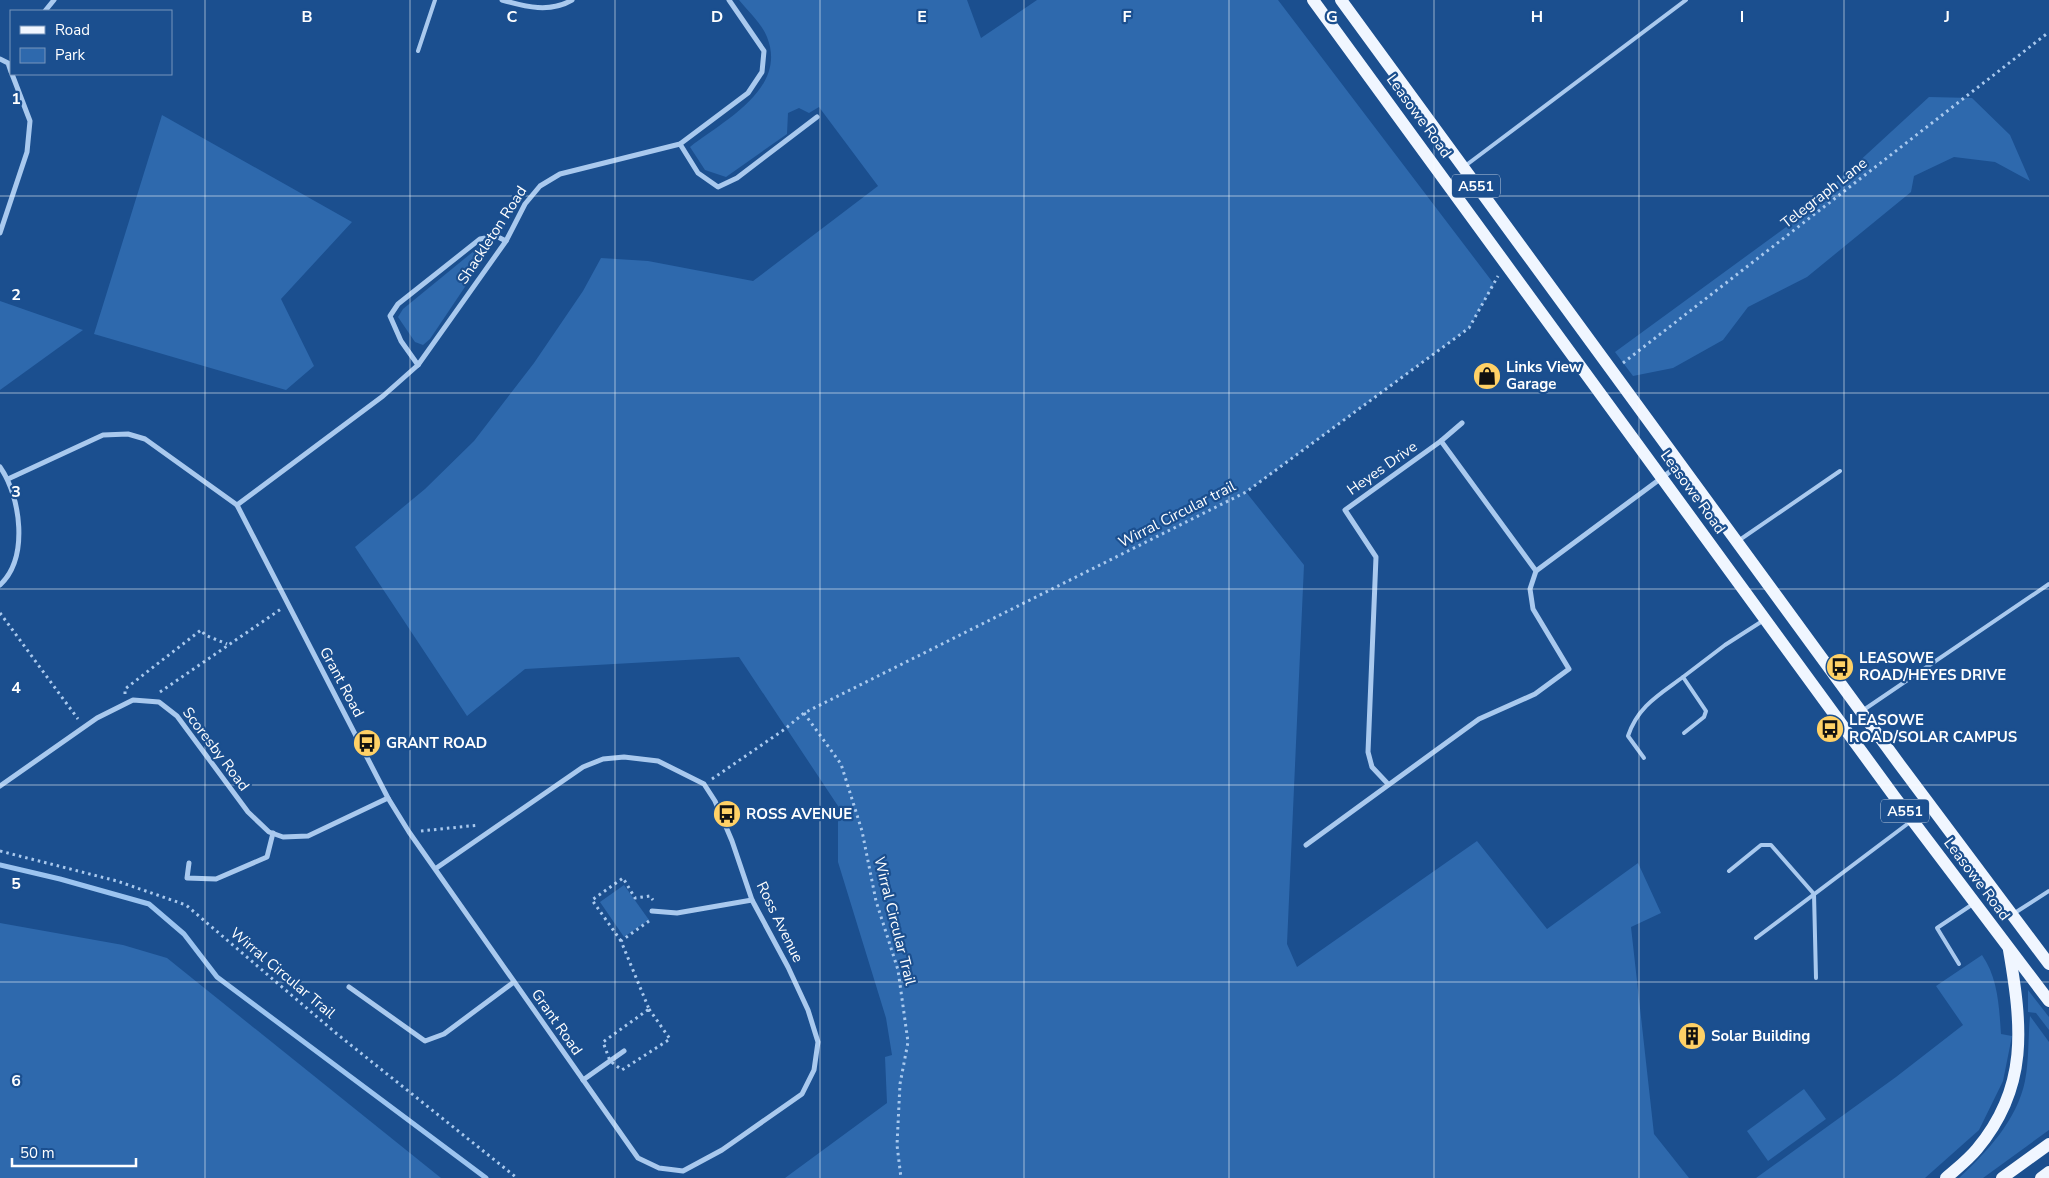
<svg xmlns="http://www.w3.org/2000/svg" width="2049" height="1178" font-family="'Nunito Sans',sans-serif">
<rect width="100%" height="100%" fill="#1b4f8f"/>
<g fill="#2e69ad">
<path d="M 739,0 L 967,0 L 981,38 L 1037,0 L 1278,0 L 1494,284 L 1469,328 L 1246,492 L 1304,565 L 1287,944 L 1297,967 L 1477,841 L 1547,929 L 1638,863 L 1661,913 L 1631,927 L 1654,1134 L 1689,1178 L 785,1178 L 887,1103 L 885,1057 L 892,1055 L 886,1018 L 838,862 L 838,806 L 739,657 L 525,669 L 467,716 L 355,547 L 425,489 L 474,441 L 534,363 L 583,291 L 601,258 L 648,261 L 753,281 L 878,186 L 819,107 L 809,113 L 799,108 L 788,113 L 787,134 L 726,177 L 705,170 L 690,147 C 723,121 788,89 767,37 C 762,24 748,11 739,0 Z"/>
<path d="M 1929,97 L 1972,98 L 2010,135 L 2030,181 L 1995,162 L 1954,157 L 1914,176 L 1911,192 L 1807,277 L 1748,307 L 1723,340 L 1673,368 L 1633,376 L 1615,352 L 1793,222 Z"/>
<path d="M 162,115 L 352,222 L 281,299 L 314,366 L 286,390 L 94,334 Z"/>
<path d="M 480,246 L 487,251 L 483,260 L 430,339 L 423,345 L 415,342 L 398,317 L 403,309 Z"/>
<path d="M 0,301 L 83,330 L 0,390 Z"/>
<path d="M 624,885 L 649,920 L 624,937 L 600,902 Z"/>
<path d="M 0,923 L 123,945 L 167,958 L 441,1178 L 0,1178 Z"/>
<path d="M 1982,955 C 1998,978 1999,1006 2001,1034 L 2012,1036 L 2003,1081 L 1979,1130 L 1925,1178 L 1756,1178 L 1896,1077 L 1963,1025 L 1936,986 Z"/>
<path d="M 2028,990 L 2049,1017 L 2049,1030 L 2036,1013 L 2028,1012 Z"/>
<path d="M 2030,1016 L 2049,1042 L 2049,1130 L 1983,1178 L 1959,1178 C 1987,1152 2017,1120 2025,1081 C 2029,1060 2028,1038 2030,1016 Z"/>
<path d="M 1804,1089 L 1826,1119 L 1768,1161 L 1747,1131 Z"/>
</g>
<g fill="none" stroke-linecap="round" stroke-linejoin="round">
<path stroke="#9cc4f0" stroke-width="5" d="M 0,865 L 60,879 L 149,904 L 184,934 L 217,977 L 486,1178"/>
<g stroke="#a9c9ee" stroke-width="3" stroke-dasharray="2.5 4" stroke-linecap="butt">
<path d="M 1623,363 L 2049,32"/>
<path d="M 0,613 L 78,719"/>
<path d="M 160,692 L 281,609"/>
<path d="M 125,694 L 125,689 L 201,630 L 205,635 L 227,644"/>
<path d="M 804,713 L 841,764 L 862,831 L 876,901 L 898,970 L 908,1042 L 900,1084 L 897,1145 L 901,1178"/>
<path d="M 712,779 L 785,729 L 804,713 L 1246,492 L 1469,328 L 1498,276"/>
<path d="M 421,831 L 479,825"/>
<path d="M 0,851 L 117,881 L 186,905 L 337,1034 L 517,1178"/>
<path d="M 649,921 L 621,941 L 649,1009"/>
<path d="M 621,941 L 592,900 L 623,878 L 635,898 L 650,896 L 653,900"/>
<path d="M 649,1009 L 670,1039 L 622,1070 L 610,1061 L 603,1042 Z"/>
</g>
<g stroke="#a9c9ee" stroke-width="4">
<path d="M 418,51 L 435,0"/>
<path d="M 1465,166 L 1686,0"/>
<path d="M 1738,541 L 1840,471"/>
<path d="M 1862,711 L 2049,584"/>
<path d="M 1684,733 L 1704,717 L 1706,711 L 1683,677 L 1725,645 L 1764,620"/>
<path d="M 1644,758 L 1628,736 C 1638,706 1659,695 1683,677"/>
<path d="M 1729,871 L 1761,845 L 1771,845 L 1814,894 L 1816,978"/>
<path d="M 2013,914 L 2049,891"/>
<path d="M 1756,938 L 1910,822"/>
<path d="M 1959,964 L 1937,928 L 1973,904"/>
</g>
<g stroke="#a9c9ee" stroke-width="5">
<path d="M 502,0 C 526,7 550,13 572,0"/>
<path d="M 45,11 L 54,0"/>
<path d="M 0,59 L 8,63 L 11,72"/>
<path d="M 680,144 L 698,173 L 718,187 L 737,178 L 817,117"/>
<path d="M 0,233 L 27,152 L 30,121 L 12,74"/>
<path d="M 418,365 L 401,341 L 390,316 L 398,304 L 480,239 L 496,236 L 506,241"/>
<path d="M 1441,441 L 1536,571"/>
<path d="M 0,467 C 21,497 29,558 0,585"/>
<path d="M 8,479 L 103,435 L 128,434 L 145,439 L 237,505 L 388,798 L 409,832 L 638,1158 L 659,1168 L 683,1171 L 722,1150 L 802,1094 L 814,1070 L 818,1042 L 808,1010 L 788,967 L 752,900 L 732,841 L 715,801 L 704,784 L 658,761 L 624,757 L 603,759 L 583,767 L 435,869"/>
<path d="M 237,505 L 383,396 L 418,365 L 506,241 L 525,204 L 540,186 L 560,174 L 680,144 L 748,93 L 762,72 L 764,51 L 729,0"/>
<path d="M 1388,784 L 1372,767 L 1368,752 L 1376,557 L 1345,510 L 1441,441 L 1462,423"/>
<path d="M 0,786 L 97,718 L 133,700 L 159,702 L 177,716 L 248,812 L 269,832 L 283,837 L 308,836 L 388,798"/>
<path d="M 1306,845 L 1479,719 L 1535,694 L 1569,669 L 1533,609 L 1530,589 L 1536,571 L 1679,465"/>
<path d="M 189,863 L 187,878 L 216,879 L 267,857 L 273,833"/>
<path d="M 652,911 L 677,913 L 752,900"/>
<path d="M 349,987 L 425,1041 L 444,1034 L 514,982"/>
<path d="M 583,1080 L 624,1051"/>
</g>
<g stroke="#f0f6ff" stroke-width="12">
<path d="M 1313,0 L 1894,796 L 2049,1001"/>
<path d="M 1341,0 L 1900,765 L 2049,964"/>
<path d="M 1946,1178 C 1956,1169 1968,1160 1977,1149 C 2029,1087 2022,1026 2009,950"/>
<path d="M 2002,1178 L 2049,1144"/>
<path d="M 2041,1178 L 2049,1172"/>
</g>
</g>
<path fill="none" stroke="#fff" stroke-width="1" stroke-opacity="0.55" d="M 205,0 L 205,1178M 410,0 L 410,1178M 615,0 L 615,1178M 820,0 L 820,1178M 1024,0 L 1024,1178M 1229,0 L 1229,1178M 1434,0 L 1434,1178M 1639,0 L 1639,1178M 1844,0 L 1844,1178M 0,196 L 2049,196M 0,393 L 2049,393M 0,589 L 2049,589M 0,785 L 2049,785M 0,982 L 2049,982"/>
<defs>
<symbol id="shop-disc" viewBox="-11 -11 22 22"><circle r="9.5" fill="#ffd166" stroke="#1b4f8f"/><path d="M-5-2.5h2.3a2.7 3.5 0 0 1 5.4 0H5L5.5 6h-11ZM-1.5-2.5h3a1.5 2.3 0 0 0-3 0Z" fill="#111"/></symbol>
<symbol id="bus-disc" viewBox="-11 -11 22 22"><circle r="9.5" fill="#ffd166" stroke="#1b4f8f"/><path d="M-5-6H5V4H4V6H2V4H-2V6H-4V4H-5ZM-3.5-4V0h7V-4ZM-3.5 1.2v1.5H-2V1.2ZM2 1.2v1.5H3.5V1.2Z" fill="#111"/></symbol>
<symbol id="building-disc" viewBox="-11 -11 22 22"><circle r="9.5" fill="#ffd166" stroke="#1b4f8f"/><path d="M-4-6H4V6H1V3H-1V6H-4ZM-2.5-4.3h1.7v1.8h-1.7ZM.8-4.3h1.7v1.8H.8ZM-2.5-1h1.7V.8h-1.7ZM.8-1h1.7V.8H.8Z" fill="#111"/></symbol>
</defs>
<g fill-rule="evenodd">
<use href="#shop-disc" x="1471" y="360" width="32" height="32"/>
<use href="#bus-disc" x="1824" y="651" width="32" height="32"/>
<use href="#bus-disc" x="1814" y="713" width="32" height="32"/>
<use href="#bus-disc" x="351" y="727" width="32" height="32"/>
<use href="#bus-disc" x="711" y="798" width="32" height="32"/>
<use href="#building-disc" x="1676" y="1020" width="32" height="32"/>
</g>
<g text-anchor="middle" stroke-width="4.5" stroke-linejoin="round" paint-order="stroke">
<g fill="#1b4f8f" stroke="#bbcadd" stroke-width="1">
<rect x="1452" y="174.5" width="48" height="23" rx="4"/>
<rect x="1881" y="799.5" width="48" height="23" rx="4"/>
</g>
<g font-size="14" font-weight="bold" fill="#fff">
<text x="1476" y="191">A551</text>
<text x="1905" y="816">A551</text>
</g>
<g font-size="15" fill="#fff" stroke="#1b4f8f">
<text transform="translate(1419 116) rotate(54)" y="5">Leasowe Road</text>
<text transform="translate(1824 193) rotate(-38)" y="5">Telegraph Lane</text>
<text transform="translate(492 235) rotate(-57)" y="5">Shackleton Road</text>
<text transform="translate(1382 468) rotate(-35)" y="5">Heyes Drive</text>
<text transform="translate(1693 492) rotate(54)" y="5">Leasowe Road</text>
<text transform="translate(1177 514) rotate(-27)" y="5">Wirral Circular trail</text>
<text transform="translate(342 682) rotate(62)" y="5">Grant Road</text>
<text transform="translate(216 749) rotate(53)" y="5">Scoresby Road</text>
<text transform="translate(1977 879) rotate(53)" y="5">Leasowe Road</text>
<text transform="translate(895 921) rotate(76)" y="5">Wirral Circular Trail</text>
<text transform="translate(780 922) rotate(64)" y="5">Ross Avenue</text>
<text transform="translate(283 973) rotate(40)" y="5">Wirral Circular Trail</text>
<text transform="translate(557 1022) rotate(55)" y="5">Grant Road</text>
</g>
<g font-size="15" font-weight="bold" fill="#fff" stroke="#1b4f8f" text-anchor="start">
<text x="1506" y="372">Links View<tspan x="1506" dy="17">Garage</tspan></text>
<text x="1859" y="663">LEASOWE<tspan x="1859" dy="17">ROAD/HEYES DRIVE</tspan></text>
<text x="1849" y="725">LEASOWE<tspan x="1849" dy="17">ROAD/SOLAR CAMPUS</tspan></text>
<text x="386" y="748">GRANT ROAD</text>
<text x="746" y="819">ROSS AVENUE</text>
<text x="1711" y="1041">Solar Building</text>
</g>
</g>
<g font-size="16" text-anchor="middle" font-weight="bold" fill="#fff" stroke="#1b4f8f" stroke-width="4.5" stroke-linejoin="round" paint-order="stroke">
<text x="307" y="22">B</text>
<text x="512" y="22">C</text>
<text x="717" y="22">D</text>
<text x="922" y="22">E</text>
<text x="1127" y="22">F</text>
<text x="1332" y="22">G</text>
<text x="1537" y="22">H</text>
<text x="1742" y="22">I</text>
<text x="1947" y="22">J</text>
<text x="16" y="104">1</text>
<text x="16" y="300">2</text>
<text x="16" y="497">3</text>
<text x="16" y="693">4</text>
<text x="16" y="889">5</text>
<text x="16" y="1086">6</text>
</g>
<rect x="10" y="10" width="162" height="65" fill="#1b4f8f" stroke="#7695bc"/>
<rect x="20" y="26" width="25" height="8" fill="#f0f6ff" stroke="#7695bc"/>
<text x="55" y="35" font-size="15" fill="#ffffff">Road</text>
<rect x="20" y="48" width="25" height="15" fill="#2e69ad" stroke="#7695bc"/>
<text x="55" y="60" font-size="15" fill="#ffffff">Park</text>
<path d="M12 1158v8h124v-8" fill="none" stroke="#ffffff" stroke-width="2.5"/>
<text x="20" y="1158" font-size="15" fill="#ffffff" stroke="#1b4f8f" stroke-width="4" paint-order="stroke">50 m</text>
</svg>
